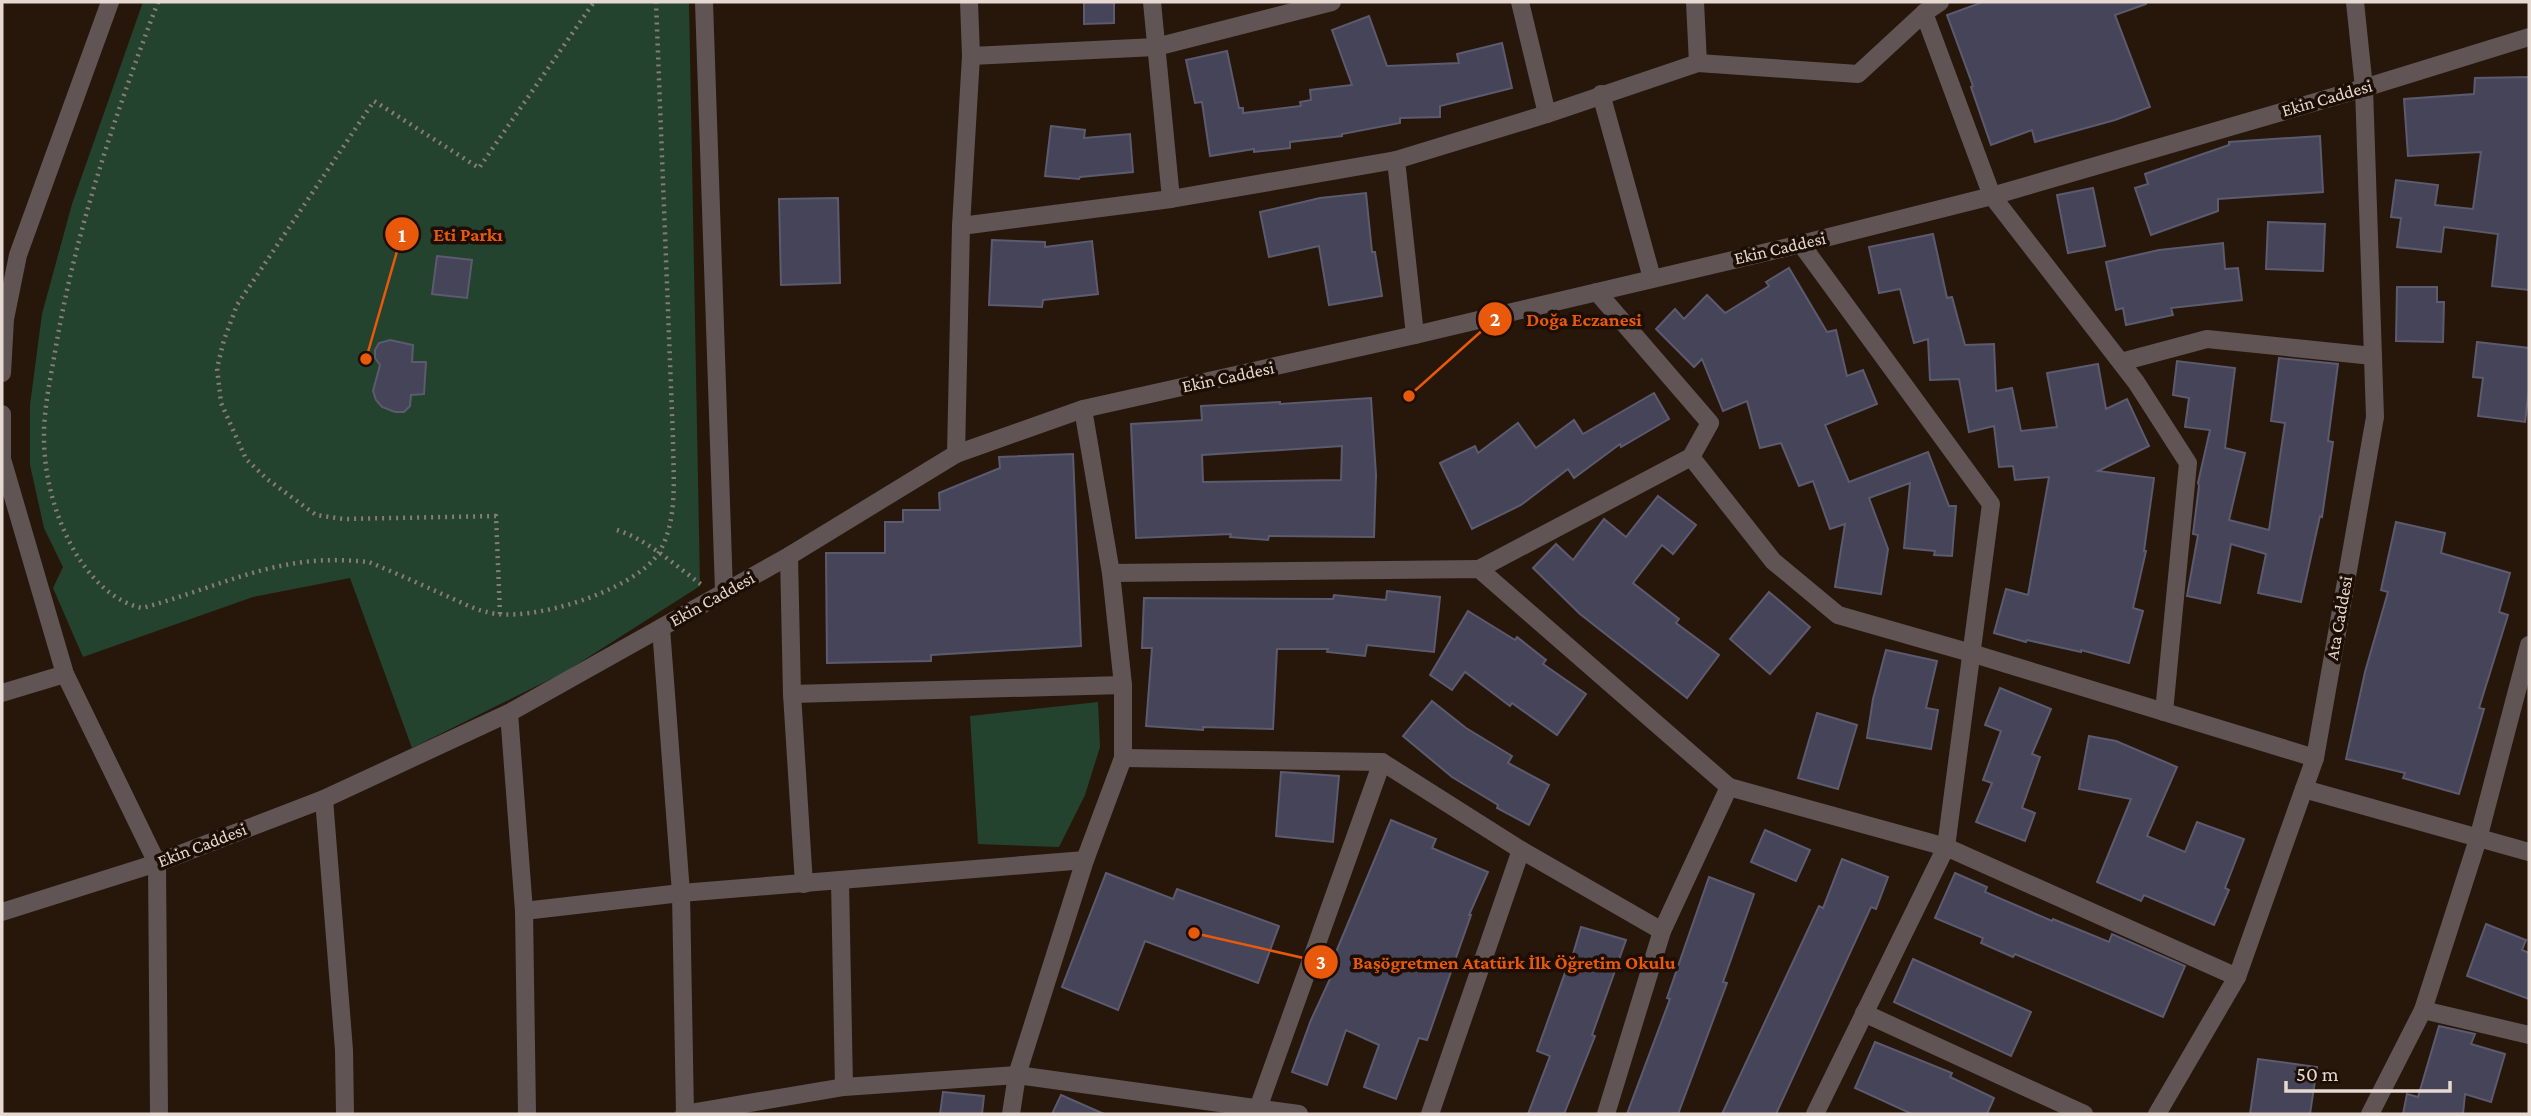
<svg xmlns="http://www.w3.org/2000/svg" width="2531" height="1116" font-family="'Crimson Pro',serif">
<rect width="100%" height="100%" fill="#27170b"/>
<g fill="#23432e">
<path d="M 143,2 L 689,2 L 700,586 L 565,672 L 412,748 L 350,578 L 253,597 L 83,657 L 53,588 L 63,567 L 44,528 L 30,465 L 30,405 L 42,314 L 72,204 Z"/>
<path d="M 1098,702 L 1100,747 L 1085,795 L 1059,847 L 978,844 L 970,716 Z"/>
</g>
<g fill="#464458" stroke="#5b5a6e" stroke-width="2" fill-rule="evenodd">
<path d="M 1084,2 L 1114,2 L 1114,23 L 1084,24 Z"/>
<path d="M 1983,2 L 2146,2 L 2146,4 L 2115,15 L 2150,107 L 2115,120 L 2035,142 L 2032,130 L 1991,145 L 1971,87 L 1973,86 L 1947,15 Z"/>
<path d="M 1369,16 L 1387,66 L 1459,63 L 1457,54 L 1502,43 L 1512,88 L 1440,106 L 1440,117 L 1400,118 L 1400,123 L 1342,134 L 1342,136 L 1290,142 L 1290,148 L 1254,152 L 1254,149 L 1210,156 L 1202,102 L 1195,103 L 1186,60 L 1227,51 L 1239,108 L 1243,108 L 1243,113 L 1301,106 L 1300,102 L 1311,100 L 1310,90 L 1352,85 L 1332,30 Z"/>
<path d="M 2529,77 L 2529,290 L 2492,286 L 2498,234 L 2444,227 L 2441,252 L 2397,247 L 2401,218 L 2391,217 L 2396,180 L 2438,185 L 2435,205 L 2473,209 L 2481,152 L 2408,156 L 2404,99 L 2474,94 L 2475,78 Z"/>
<path d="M 1051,126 L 1085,130 L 1084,138 L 1130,134 L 1133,172 L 1080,177 L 1079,179 L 1045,176 Z"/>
<path d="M 2320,136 L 2323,192 L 2218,199 L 2218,211 L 2151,235 L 2135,188 L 2148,184 L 2145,174 L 2229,145 L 2229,142 Z"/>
<path d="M 2093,188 L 2105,246 L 2068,253 L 2057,195 Z"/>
<path d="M 1366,193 L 1372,252 L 1375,252 L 1382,296 L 1329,305 L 1319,246 L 1269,257 L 1260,212 L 1320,198 Z"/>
<path d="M 838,198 L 840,283 L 781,285 L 779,199 Z"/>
<path d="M 2268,222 L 2325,224 L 2323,271 L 2266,269 Z"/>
<path d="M 1933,234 L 1947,298 L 1952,297 L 1965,345 L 1994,344 L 1996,391 L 2012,388 L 2021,431 L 2057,427 L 2047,373 L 2098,364 L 2106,409 L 2127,399 L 2149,446 L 2098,471 L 2154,478 L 2144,551 L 2146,551 L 2133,608 L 2143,611 L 2129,663 L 2081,650 L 2081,652 L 2027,640 L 2026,642 L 1994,633 L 2006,589 L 2028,595 L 2049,477 L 2015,480 L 2013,466 L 1999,467 L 1994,426 L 1969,432 L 1959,379 L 1930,380 L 1928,339 L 1914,343 L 1900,289 L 1879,293 L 1869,247 Z"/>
<path d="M 992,240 L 1045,242 L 1045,247 L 1092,241 L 1098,294 L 1043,300 L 1042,307 L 989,305 Z"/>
<path d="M 2223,243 L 2225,269 L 2238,268 L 2242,300 L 2171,308 L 2173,315 L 2126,325 L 2123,308 L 2116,310 L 2106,262 L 2159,250 Z"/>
<path d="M 437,256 L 472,260 L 467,298 L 432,294 Z"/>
<path d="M 1789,268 L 1827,332 L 1836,330 L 1847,376 L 1863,370 L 1877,404 L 1825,425 L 1849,482 L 1928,452 L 1949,506 L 1956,506 L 1952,556 L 1934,555 L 1935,551 L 1904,548 L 1910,483 L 1869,498 L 1888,549 L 1881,594 L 1835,587 L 1845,524 L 1830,529 L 1813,481 L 1799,486 L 1781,443 L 1760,448 L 1747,401 L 1723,411 L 1702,359 L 1694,367 L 1656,329 L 1675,309 L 1684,319 L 1707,295 L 1725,313 L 1769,286 L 1766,282 Z"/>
<path d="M 2397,287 L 2437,287 L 2437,302 L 2444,302 L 2443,342 L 2396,341 Z"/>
<path d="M 390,340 L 413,345 L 412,362 L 426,362 L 424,394 L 411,395 L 410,406 L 404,412 L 395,412 L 382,407 L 376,400 L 373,391 L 380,365 L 375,358 L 375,350 L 379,343 Z"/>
<path d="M 2477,342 L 2529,348 L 2529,389 L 2525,422 L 2478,416 L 2483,378 L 2473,377 Z"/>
<path d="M 2279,358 L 2338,364 L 2328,441 L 2333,442 L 2322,517 L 2320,516 L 2301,602 L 2258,593 L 2266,554 L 2231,544 L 2220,603 L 2187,596 L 2198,535 L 2193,534 L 2199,486 L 2198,483 L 2210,430 L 2185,427 L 2189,398 L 2173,395 L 2177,361 L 2235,368 L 2225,448 L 2245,453 L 2229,520 L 2269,530 L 2285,423 L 2271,421 Z"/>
<path d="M 1654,393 L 1669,419 L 1621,447 L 1620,444 L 1574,478 L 1568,469 L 1521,505 L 1472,529 L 1440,463 L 1475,446 L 1478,453 L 1518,423 L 1536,448 L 1574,420 L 1583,434 Z"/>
<path d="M 1371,398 L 1376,475 L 1374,537 L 1269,536 L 1268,540 L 1230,537 L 1231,534 L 1136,538 L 1131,424 L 1202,420 L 1201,406 L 1280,402 L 1280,404 ZM 1342,446 L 1341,480 L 1203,482 L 1202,455 Z"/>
<path d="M 1073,454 L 1081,646 L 931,655 L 931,661 L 827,663 L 826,553 L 885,553 L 885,522 L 903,522 L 903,510 L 940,510 L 939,493 L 1000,468 L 999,457 Z"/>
<path d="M 1658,496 L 1696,525 L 1673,554 L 1662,545 L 1633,583 L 1679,619 L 1676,623 L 1719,655 L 1687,698 L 1580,614 L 1533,568 L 1556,544 L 1573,560 L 1604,519 L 1626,537 Z"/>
<path d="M 2396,522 L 2445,533 L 2441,553 L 2510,573 L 2499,612 L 2508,615 L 2479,708 L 2484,709 L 2459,794 L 2403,778 L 2405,773 L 2346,759 L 2365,672 L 2388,592 L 2381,590 Z"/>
<path d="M 1387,591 L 1440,597 L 1434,652 L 1367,645 L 1365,656 L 1327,652 L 1328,649 L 1277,649 L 1273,729 L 1203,727 L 1203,730 L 1146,726 L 1152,648 L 1142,648 L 1144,598 L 1333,599 L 1334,595 L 1386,600 Z"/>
<path d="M 1769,592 L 1810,627 L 1770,674 L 1730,639 Z"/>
<path d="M 1468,611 L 1515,640 L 1517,637 L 1546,660 L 1543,664 L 1586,694 L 1557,735 L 1512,703 L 1510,706 L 1465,672 L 1452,690 L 1430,675 Z"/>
<path d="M 1886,650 L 1937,661 L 1926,708 L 1938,710 L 1931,749 L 1867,738 L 1873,699 Z"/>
<path d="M 2000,688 L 2051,709 L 2032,754 L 2040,757 L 2022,808 L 2035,813 L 2025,841 L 1976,822 L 1992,783 L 1983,780 L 2001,731 L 1985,725 Z"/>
<path d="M 1432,701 L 1466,728 L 1512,756 L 1508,763 L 1549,785 L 1529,825 L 1497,808 L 1498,805 L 1452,777 L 1403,736 Z"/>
<path d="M 1817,713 L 1857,725 L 1838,789 L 1798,778 Z"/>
<path d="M 2089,736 L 2116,741 L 2177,767 L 2147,836 L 2185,852 L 2197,822 L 2244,839 L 2225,888 L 2229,890 L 2214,925 L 2144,895 L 2141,901 L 2097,882 L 2131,799 L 2079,789 Z"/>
<path d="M 1281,772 L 1339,776 L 1333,842 L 1276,836 Z"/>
<path d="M 1391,820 L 1436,839 L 1432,848 L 1488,872 L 1469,915 L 1471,915 L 1427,1040 L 1419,1038 L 1396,1099 L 1364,1087 L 1379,1045 L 1346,1030 L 1327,1085 L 1292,1072 L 1311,1020 L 1336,966 L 1331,964 Z"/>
<path d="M 1765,830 L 1810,850 L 1796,881 L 1751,862 Z"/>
<path d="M 1842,859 L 1888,877 L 1876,909 L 1871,907 L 1776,1114 L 1722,1114 L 1819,906 L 1823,908 Z"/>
<path d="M 1106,873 L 1173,899 L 1177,889 L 1279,926 L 1258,983 L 1145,941 L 1118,1010 L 1062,987 Z"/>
<path d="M 1955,873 L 1987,887 L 1985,892 L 2052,921 L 2053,919 L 2109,942 L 2112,934 L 2185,966 L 2163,1017 L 2015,954 L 2013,957 L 1981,943 L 1983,938 L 1935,918 Z"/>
<path d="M 1709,877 L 1754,894 L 1723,982 L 1727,983 L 1678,1114 L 1627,1114 L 1670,999 L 1667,998 Z"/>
<path d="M 2486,924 L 2526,940 L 2522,950 L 2529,953 L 2529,999 L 2467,976 Z"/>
<path d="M 1581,927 L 1626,940 L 1592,1035 L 1595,1036 L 1564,1114 L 1528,1114 L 1550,1056 L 1537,1051 L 1566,970 L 1568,971 Z"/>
<path d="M 1913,959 L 2031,1012 L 2011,1056 L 1894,1002 Z"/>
<path d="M 2439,1026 L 2475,1034 L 2471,1044 L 2505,1054 L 2491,1102 L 2465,1094 L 2463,1114 L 2403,1114 L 2407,1094 L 2418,1097 Z"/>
<path d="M 1875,1042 L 1952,1073 L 1950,1077 L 1994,1098 L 1987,1114 L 1912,1114 L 1855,1088 Z"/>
<path d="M 2258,1059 L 2317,1067 L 2310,1114 L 2250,1114 Z"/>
<path d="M 943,1092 L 984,1096 L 982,1114 L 940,1114 Z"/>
<path d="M 1061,1095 L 1104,1114 L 1052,1114 Z"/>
</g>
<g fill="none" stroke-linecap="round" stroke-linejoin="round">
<g stroke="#8a7c73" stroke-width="4.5" stroke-dasharray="2 5" stroke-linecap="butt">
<path d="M 158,2 C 115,115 75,232 55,352 C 49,386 41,422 45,457 C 48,492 60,528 78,557 C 93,580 114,602 142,608 C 196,594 248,569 304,562 C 325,559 348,560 369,562 C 393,572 418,583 442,594 C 457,600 472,609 487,612 C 529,624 633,591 658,554 C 679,521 673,475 673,439 L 656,2"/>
<path d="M 617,530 C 648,540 676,566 702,585"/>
<path d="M 500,614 L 496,516 L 343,519 L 316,515 L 267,479 L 246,459 L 221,403 L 217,368 L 224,340 L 237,305 L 374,101 L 479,168 L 594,2"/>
</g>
<g stroke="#605554" stroke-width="18">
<path d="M 704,2 L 724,591"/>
<path d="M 1152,2 L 1171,199"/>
<path d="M 1520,2 L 1547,114"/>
<path d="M 1695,2 L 1698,63"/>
<path d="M 1924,13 L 1992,196 L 2136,382 L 2188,463 L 2164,712"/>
<path d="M 971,56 L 1156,47 L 1332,2"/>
<path d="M 1601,94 L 1652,278"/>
<path d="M 1396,160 L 1415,335"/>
<path d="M 961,226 L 1171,199 L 1396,160 L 1547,114 L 1698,63 L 1858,74 L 1924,13 L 1940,2"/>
<path d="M 1801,244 L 1991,504 L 1946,847 L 1815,1114"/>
<path d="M 2121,362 L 2207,339 L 2373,356"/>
<path d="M 2,373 L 5,319 L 18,255 L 110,2"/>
<path d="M 2,414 L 2,459 L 65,674 L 157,863 L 159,1114"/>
<path d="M 956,454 L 961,226 L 971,56 L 969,2"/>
<path d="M 1691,457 L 1773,561 L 1838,615 L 1971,653 L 2315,758"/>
<path d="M 789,556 L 792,694 L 804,884"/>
<path d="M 1479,569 L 1691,457 L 1710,423 L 1597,292"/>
<path d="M 1111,573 L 1479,569 L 1729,787 L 1662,931 L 1606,1114"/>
<path d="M 661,628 L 681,893 L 685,1114"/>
<path d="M 2,693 L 65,674"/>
<path d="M 792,694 L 1123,685"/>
<path d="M 509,713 L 524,911 L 527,1114"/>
<path d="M 1123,758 L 1382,762 L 1521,850 L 1662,931"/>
<path d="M 1729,787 L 1946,847 L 2237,977"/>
<path d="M 2304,789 L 2529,852"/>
<path d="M 324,799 L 344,1050 L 345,1114"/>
<path d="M 840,881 L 844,1087"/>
<path d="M 524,911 L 681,893 L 1085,860"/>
<path d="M 2,912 L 157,863 L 324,799 L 509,713 L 789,556 L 956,454 L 1083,409 L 1415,335 L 1801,244 L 1992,196 L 2364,88 L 2529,37"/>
<path d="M 2423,1010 L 2529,1035"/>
<path d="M 1864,1013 L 2084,1114"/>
<path d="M 684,1114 L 844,1087 L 1017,1075 L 1299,1114"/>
<path d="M 1011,1114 L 1017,1075 L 1085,860 L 1123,758 L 1123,685 L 1111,573 L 1083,409"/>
<path d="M 1256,1114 L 1382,762"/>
<path d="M 1430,1114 L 1521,850"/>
<path d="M 2157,1114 L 2237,977 L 2315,758 L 2375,417 L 2364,88 L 2355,2"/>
<path d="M 2370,1114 L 2423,1010 L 2478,839 L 2529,645"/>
</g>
</g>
<g text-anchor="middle" stroke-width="7" stroke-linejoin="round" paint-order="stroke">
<g font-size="18" fill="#e5d9d2" stroke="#1d0e04">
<text transform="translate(2327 98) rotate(-16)" y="6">Ekin Caddesi</text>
<text transform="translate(1780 248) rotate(-13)" y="6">Ekin Caddesi</text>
<text transform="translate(1228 377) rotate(-12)" y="6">Ekin Caddesi</text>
<text transform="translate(712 599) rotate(-29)" y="6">Ekin Caddesi</text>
<text transform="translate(2339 618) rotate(-80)" y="6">Ata Caddesi</text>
<text transform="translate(202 845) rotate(-21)" y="6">Ekin Caddesi</text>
</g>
</g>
<path fill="none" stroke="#e8590c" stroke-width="2.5" d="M366 359L402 234M1409 396L1495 319M1194 933L1321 962"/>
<g fill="#e8590c" stroke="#1d0e04" stroke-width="2.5">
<circle cx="366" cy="359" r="7"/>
<circle cx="1409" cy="396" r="7"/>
<circle cx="1194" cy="933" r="7"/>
<circle cx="402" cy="234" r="18"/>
<circle cx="1495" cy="319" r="18"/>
<circle cx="1321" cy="962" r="18"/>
</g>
<g font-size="21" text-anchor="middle" font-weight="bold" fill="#fff">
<text x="402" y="242">1</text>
<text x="1495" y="326">2</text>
<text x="1321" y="969">3</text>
</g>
<g font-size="19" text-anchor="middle" font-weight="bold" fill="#e8590c" stroke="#1d0e04" stroke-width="7" stroke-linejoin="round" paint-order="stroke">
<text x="468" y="241">Eti Parkı</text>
<text x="1584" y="326">Doğa Eczanesi</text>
<text x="1514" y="969">Başögretmen Atatürk İlk Öğretim Okulu</text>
</g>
<rect width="2531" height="1116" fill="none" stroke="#e5d9d2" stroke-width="7"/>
<path d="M2286 1081v10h164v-10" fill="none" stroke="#e5d9d2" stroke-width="3.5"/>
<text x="2296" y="1081" font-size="21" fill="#e5d9d2" stroke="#1d0e04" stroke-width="5" paint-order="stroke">50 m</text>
</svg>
